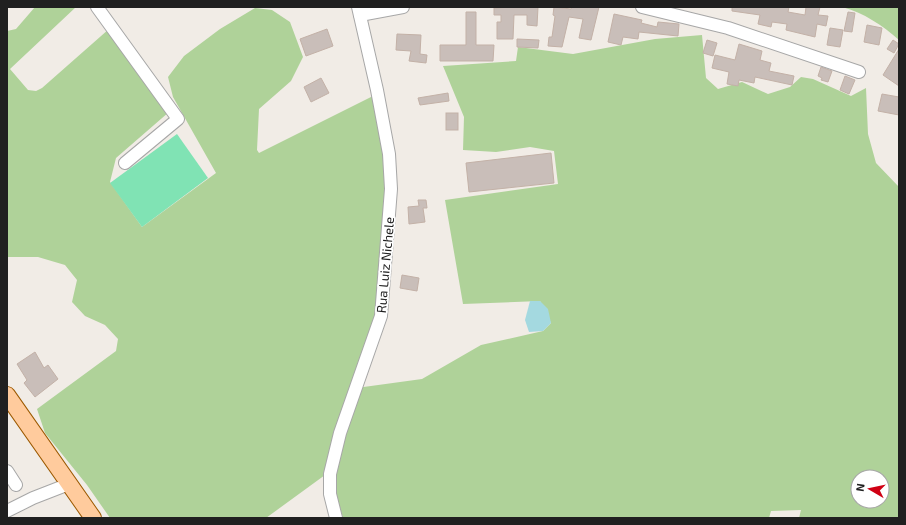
<svg xmlns="http://www.w3.org/2000/svg" width="906" height="525" font-family="'Exo 2',sans-serif">
<rect width="100%" height="100%" fill="#f1ece6"/>
<g fill="#afd299" fill-rule="evenodd">
<path d="M 35,7 L 76,7 L 10,69 L 28,90 L 36,91 L 42,88 L 109,29 L 169,112 L 116,158 L 110,182 L 142,227 L 216,173 L 173,97 L 168,77 L 184,56 L 220,29 L 255,8 L 272,10 L 290,22 L 303,57 L 291,81 L 259,109 L 257,150 L 259,153 L 373,96 L 383,150 L 387,191 L 375,319 L 349,389 L 422,379 L 481,345 L 543,331 L 551,323 L 540,301 L 463,304 L 445,200 L 558,184 L 554,151 L 530,147 L 496,152 L 463,150 L 464,117 L 443,66 L 516,61 L 518,47 L 573,54 L 655,39 L 702,35 L 706,78 L 718,89 L 742,82 L 768,94 L 790,87 L 801,77 L 813,79 L 851,96 L 866,88 L 868,134 L 876,163 L 899,187 L 899,518 L 799,518 L 801,510 L 771,511 L 769,518 L 343,518 L 338,501 L 325,475 L 266,518 L 110,518 L 87,485 L 45,433 L 37,409 L 116,351 L 118,339 L 105,325 L 85,316 L 72,302 L 77,280 L 65,265 L 38,257 L 7,257 L 7,31 L 16,29 ZM 858,477 L 882,477 L 882,501 L 858,501 Z"/>
<path d="M 842,7 L 899,7 L 899,40 C 882,25 864,13 842,7 Z"/>
</g>
<path fill="#80e3b4" d="M 177,134 L 208,178 L 142,227 L 110,183 Z"/>
<path fill="#a4d9e0" d="M 530,301 L 540,301 L 548,309 L 551,323 L 543,331 L 529,332 L 525,320 Z"/>
<g fill="#c9beb9" stroke="#c3b1a7">
<path d="M 515,7 L 538,7 L 537,26 L 527,25 L 527,15 L 514,15 L 513,39 L 497,39 L 497,22 L 501,22 L 501,15 L 494,15 L 494,8 Z"/>
<path d="M 554,7 L 571,9 L 572,7 L 599,7 L 591,40 L 579,38 L 583,19 L 569,17 L 562,47 L 548,46 L 549,37 L 552,37 L 555,16 L 553,15 Z"/>
<path d="M 732,7 L 789,7 L 788,12 L 805,15 L 806,7 L 820,7 L 818,15 L 828,16 L 826,26 L 817,24 L 815,37 L 786,30 L 787,24 L 772,22 L 771,27 L 758,24 L 760,15 L 732,11 Z"/>
<path d="M 466,12 L 476,12 L 476,45 L 494,45 L 493,61 L 440,61 L 440,45 L 466,45 Z"/>
<path d="M 848,12 L 855,13 L 852,32 L 844,31 Z"/>
<path d="M 614,14 L 642,20 L 641,23 L 657,27 L 658,22 L 679,24 L 678,36 L 639,32 L 638,39 L 623,37 L 621,45 L 608,42 Z"/>
<path d="M 867,25 L 882,28 L 879,45 L 864,42 Z"/>
<path d="M 830,28 L 843,30 L 840,47 L 827,45 Z"/>
<path d="M 327,29 L 333,46 L 306,56 L 300,39 Z"/>
<path d="M 397,34 L 421,35 L 420,54 L 427,55 L 426,63 L 409,61 L 411,51 L 396,50 Z"/>
<path d="M 517,39 L 539,40 L 538,48 L 517,47 Z"/>
<path d="M 707,40 L 717,43 L 713,56 L 703,53 Z"/>
<path d="M 893,40 L 899,44 L 894,53 L 887,49 Z"/>
<path d="M 739,44 L 762,51 L 760,60 L 771,63 L 769,71 L 794,76 L 792,85 L 755,77 L 754,83 L 739,80 L 738,86 L 727,84 L 729,72 L 712,68 L 715,55 L 735,60 Z"/>
<path d="M 899,49 L 899,86 L 883,75 Z"/>
<path d="M 821,67 L 832,71 L 828,82 L 821,80 L 822,78 L 818,76 Z"/>
<path d="M 845,76 L 855,80 L 849,94 L 840,90 Z"/>
<path d="M 321,78 L 329,93 L 311,102 L 304,87 Z"/>
<path d="M 448,93 L 449,101 L 420,105 L 418,98 Z"/>
<path d="M 882,94 L 899,97 L 899,115 L 878,111 Z"/>
<rect x="446" y="113" width="12" height="17"/>
<path d="M 551,153 L 554,183 L 469,192 L 466,163 Z"/>
<path d="M 418,200 L 426,200 L 427,208 L 423,208 L 425,222 L 409,224 L 408,207 L 419,206 Z"/>
<path d="M 402,275 L 419,278 L 417,291 L 400,288 Z"/>
<path d="M 35,352 L 44,368 L 48,365 L 58,379 L 35,397 L 24,383 L 27,380 L 17,364 Z"/>
</g>
<g fill="none" stroke-linecap="round" stroke-linejoin="round">
<defs>
<g id="minor">
<path d="M 97,7 L 178,119 L 125,163"/>
<path d="M 642,7 L 728,28 L 859,72"/>
<path d="M 360,15 L 403,7"/>
<path d="M 7,471 L 16,485"/>
<path d="M 7,511 L 33,498 L 69,484"/>
<path d="M 336,518 L 330,494 L 330,474 L 340,433 L 381,316 L 391,189 L 389,154 L 377,90 L 358,7"/>
</g>
<path id="major" d="M 7,395 L 93,518"/>
</defs>
<use href="#minor" stroke="#a7a7a7" stroke-width="14"/>
<use href="#major" stroke="#9c5900" stroke-width="18"/>
<use href="#minor" stroke="#fff" stroke-width="12"/>
<use href="#major" stroke="#ffcb9d" stroke-width="16"/>
</g>
<g text-anchor="middle" stroke-width="3.5" stroke-linejoin="round" paint-order="stroke">
<g font-size="13" fill="#202020" stroke="#fff">
<text transform="translate(385 265) rotate(-85)" y="5">Rua Luiz Nichele</text>
</g>
</g>
<rect width="906" height="525" fill="none" stroke="#202020" stroke-width="16"/>
<g transform="translate(870 489) rotate(279)"><circle r="19" fill="#ffffff" stroke="#a6a6a6"/>
<path d="M0-3L7 15L0 10L-7 15Z" fill="#d00014"/>
<text y="-6" font-size="11" font-weight="bold" text-anchor="middle" fill="#202020">N</text>
</g>
</svg>
